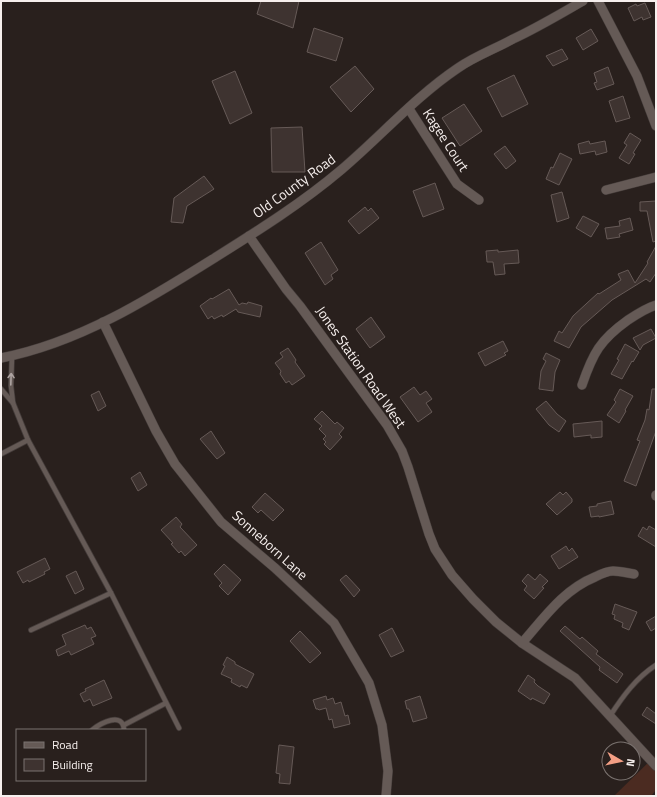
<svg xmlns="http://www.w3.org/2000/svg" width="657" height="797" font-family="'Titillium Web',sans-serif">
<rect width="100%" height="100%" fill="#29201d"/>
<path fill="#4b2b21" d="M 656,755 L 656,790 L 651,796 L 614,796 Z"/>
<g fill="#3e3330" stroke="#665a57">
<path d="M 261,1 L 299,1 L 293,28 L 257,14 Z"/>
<path d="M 645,3 L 651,17 L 643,20 L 642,17 L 634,21 L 628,8 L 636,4 L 637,6 Z"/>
<path d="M 314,28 L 343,38 L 336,61 L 307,52 Z"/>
<path d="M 591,29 L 598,41 L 583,50 L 576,38 Z"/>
<path d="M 562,49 L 568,59 L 553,66 L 546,56 Z"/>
<path d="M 355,66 L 374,89 L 351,112 L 330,87 Z"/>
<path d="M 608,67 L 614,84 L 597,90 L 594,83 L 597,82 L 594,73 Z"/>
<path d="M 235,71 L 252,113 L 230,124 L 212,81 Z"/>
<path d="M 514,75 L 528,104 L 502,117 L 487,88 Z"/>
<path d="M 623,96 L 630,118 L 616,122 L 609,101 Z"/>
<path d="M 464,104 L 482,131 L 460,146 L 442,118 Z"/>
<path d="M 302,127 L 305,172 L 272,172 L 271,128 Z"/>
<path d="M 630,133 L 641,140 L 633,153 L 635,154 L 629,164 L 619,158 L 627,145 L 624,143 Z"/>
<path d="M 589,141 L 590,144 L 605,141 L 607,152 L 596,155 L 595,151 L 580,154 L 578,144 Z"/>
<path d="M 505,146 L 516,161 L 506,169 L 494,154 Z"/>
<path d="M 560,153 L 572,159 L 559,185 L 546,179 L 551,167 L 553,168 Z"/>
<path d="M 204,176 L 214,189 L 187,206 L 183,223 L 171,222 L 174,198 Z"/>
<path d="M 435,183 L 444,209 L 423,217 L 413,191 Z"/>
<path d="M 562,192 L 569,218 L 557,222 L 551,195 Z"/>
<path d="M 656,201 L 656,241 L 653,242 L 647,211 L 640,211 L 640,202 Z"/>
<path d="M 365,207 L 368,211 L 371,208 L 379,218 L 359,234 L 348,221 Z"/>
<path d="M 583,216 L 599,224 L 591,237 L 576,228 Z"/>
<path d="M 630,218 L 633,230 L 619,234 L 620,237 L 607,239 L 605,228 L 620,226 L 619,221 Z"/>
<path d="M 321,242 L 338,270 L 331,275 L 333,279 L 325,285 L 305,253 Z"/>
<path d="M 656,246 L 656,273 L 650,282 L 646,279 L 612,300 L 581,327 L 569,348 L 554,341 L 559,331 L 562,333 L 573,316 L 586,304 L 598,293 L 599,294 L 621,280 L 618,274 L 628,270 L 635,283 L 648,263 L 647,262 Z"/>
<path d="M 498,250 L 498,252 L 518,250 L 519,263 L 504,264 L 505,274 L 495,275 L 493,262 L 487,262 L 486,251 Z"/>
<path d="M 229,289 L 239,305 L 242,303 L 247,304 L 248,302 L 262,306 L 260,317 L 238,312 L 236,309 L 223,317 L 222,315 L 214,319 L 212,316 L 208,319 L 200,306 L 211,298 L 212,299 Z"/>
<path d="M 371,317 L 385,337 L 370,348 L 356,329 Z"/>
<path d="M 651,329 L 656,338 L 643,345 L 640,350 L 633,338 Z"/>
<path d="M 503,341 L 508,351 L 504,353 L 506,355 L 485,366 L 478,353 Z"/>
<path d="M 625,344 L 639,352 L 633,362 L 632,361 L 622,379 L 611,374 L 619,360 L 617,359 Z"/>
<path d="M 288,348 L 296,360 L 295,362 L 305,376 L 292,385 L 289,381 L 286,383 L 280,374 L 281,371 L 275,363 L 283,357 L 280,353 Z"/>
<path d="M 546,353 L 560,360 L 555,372 L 553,391 L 539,389 L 541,371 L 546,361 L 543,359 Z"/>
<path d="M 414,387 L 420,395 L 426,391 L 432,399 L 426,403 L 432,412 L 418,422 L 400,397 Z"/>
<path d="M 620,389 L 633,396 L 625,410 L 626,411 L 619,423 L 607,415 L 616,402 L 614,400 Z"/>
<path d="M 652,389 L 656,389 L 656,431 L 636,486 L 624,481 L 640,441 L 637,440 L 645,420 L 647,409 L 649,410 Z"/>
<path d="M 99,391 L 106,406 L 98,411 L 91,395 Z"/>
<path d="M 546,401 L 557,414 L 566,421 L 559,432 L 549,425 L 536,409 Z"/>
<path d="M 322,411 L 335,424 L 337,422 L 344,428 L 339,434 L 342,437 L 330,450 L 324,444 L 326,442 L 323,439 L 326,436 L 319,429 L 322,426 L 314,419 Z"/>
<path d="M 602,421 L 602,437 L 591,438 L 591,435 L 574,437 L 573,424 Z"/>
<path d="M 211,431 L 225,453 L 217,459 L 200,439 Z"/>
<path d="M 140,472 L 147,485 L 138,491 L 131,478 Z"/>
<path d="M 560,492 L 563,495 L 566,492 L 572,499 L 572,502 L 557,515 L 546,504 Z"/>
<path d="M 265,493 L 284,510 L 273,521 L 261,510 L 258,513 L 252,507 Z"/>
<path d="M 611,501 L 614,514 L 599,517 L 599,516 L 591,517 L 589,507 L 597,506 L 597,504 Z"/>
<path d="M 176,517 L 182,524 L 180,527 L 197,545 L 185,556 L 181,551 L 179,553 L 171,544 L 173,543 L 161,530 Z"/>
<path d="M 649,526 L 656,530 L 656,547 L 638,536 L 643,527 L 647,530 Z"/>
<path d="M 566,546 L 569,551 L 572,548 L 578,557 L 559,569 L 551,556 Z"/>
<path d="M 45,558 L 50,569 L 44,572 L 45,574 L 29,582 L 28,580 L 23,583 L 17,572 Z"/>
<path d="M 224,564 L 241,580 L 228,595 L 219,586 L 222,583 L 214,574 Z"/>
<path d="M 76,571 L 84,589 L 75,594 L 66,576 Z"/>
<path d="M 528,574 L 535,580 L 540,574 L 548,581 L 542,587 L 544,588 L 534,599 L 524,590 L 527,586 L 522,581 Z"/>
<path d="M 346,575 L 360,590 L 354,597 L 340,580 Z"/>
<path d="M 615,604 L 637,612 L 629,630 L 622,627 L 623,623 L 614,619 L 615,615 L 612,614 Z"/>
<path d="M 656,616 L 656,628 L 651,631 L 646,622 Z"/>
<path d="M 85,625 L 87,629 L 91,627 L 96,636 L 91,638 L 94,644 L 71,655 L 69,651 L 58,656 L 56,650 L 66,645 L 62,635 Z"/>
<path d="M 565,626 L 580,639 L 582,637 L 598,651 L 596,654 L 623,674 L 617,683 L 599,670 L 600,667 L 560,631 Z"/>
<path d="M 392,628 L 404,651 L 391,657 L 379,635 Z"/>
<path d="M 300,631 L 321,653 L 310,663 L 290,641 Z"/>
<path d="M 227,657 L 235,662 L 235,664 L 254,674 L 247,688 L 241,685 L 240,687 L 231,682 L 232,679 L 221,674 L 225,666 L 223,665 Z"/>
<path d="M 528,675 L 535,680 L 534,682 L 538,686 L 550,694 L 544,704 L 532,698 L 531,700 L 518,691 Z"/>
<path d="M 104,680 L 112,698 L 93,706 L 90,699 L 84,702 L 80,694 L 86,691 L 85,689 Z"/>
<path d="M 326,696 L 327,700 L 333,698 L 335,704 L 341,702 L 345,716 L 348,715 L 350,724 L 334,728 L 332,719 L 329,720 L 326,708 L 319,710 L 318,709 L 316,709 L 313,700 Z"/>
<path d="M 420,696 L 427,718 L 413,722 L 409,709 L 407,709 L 405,701 Z"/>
<path d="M 647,707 L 656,714 L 656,724 L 642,715 Z"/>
<path d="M 279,745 L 294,747 L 290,784 L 279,783 L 280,774 L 276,773 Z"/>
</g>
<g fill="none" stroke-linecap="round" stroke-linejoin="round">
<defs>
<g id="service">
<path d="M 12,356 L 11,386 L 13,403 L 28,440 L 111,593 L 179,728"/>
<path d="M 1,389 L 13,403"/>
<path d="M 1,454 L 28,440"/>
<path d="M 31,630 L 111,593"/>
<path d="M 610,716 C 623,696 636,678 656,665"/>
<path d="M 124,725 L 166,703"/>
<path d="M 92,730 C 101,723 123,711 124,730"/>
</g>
<g id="minor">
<path d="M 598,1 L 637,76 L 656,126"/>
<path d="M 409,109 L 457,184 L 479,200"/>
<path d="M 606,190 L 656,177"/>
<path d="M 249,236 L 286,289 L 300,306 L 387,425 L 402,451 L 408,467 L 429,534 L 435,549 L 452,575 L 473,599 L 496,622 L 522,643 L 575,678 L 656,766"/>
<path d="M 103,322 L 156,431 L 175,464 L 221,522 L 275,568 L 334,623 L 369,683 L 382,725 L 388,771 L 386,796"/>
<path d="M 1,358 C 79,343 149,299 216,257 C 259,230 302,203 341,170 C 380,137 415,97 458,68 C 475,56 495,49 513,39 C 537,28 560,14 583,1"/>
<path d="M 582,385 C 593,353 600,340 628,320 C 637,314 646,308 656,305"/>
<path d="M 656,496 L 656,495"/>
<path d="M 522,643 C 544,618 563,590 595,577 C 601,574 607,571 613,571 C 620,571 627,573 634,574"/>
</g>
</defs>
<use href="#service" stroke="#443c3a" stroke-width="6"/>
<use href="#minor" stroke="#443c3a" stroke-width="10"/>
<use href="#service" stroke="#655a56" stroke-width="4.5"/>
<use href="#minor" stroke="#655a56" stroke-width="9"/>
</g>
<defs><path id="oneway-shaft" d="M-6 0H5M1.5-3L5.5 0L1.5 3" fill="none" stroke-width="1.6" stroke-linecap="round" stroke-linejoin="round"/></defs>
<use stroke="#aea4a2" href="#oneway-shaft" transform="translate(11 379) rotate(-88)"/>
<g text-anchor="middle" stroke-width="3" stroke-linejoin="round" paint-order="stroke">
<g font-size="14" fill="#f6efed" stroke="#29201d">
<text transform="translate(446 140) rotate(57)" y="5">Kagee Court</text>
<text transform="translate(294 186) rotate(-36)" y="5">Old County Road</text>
<text transform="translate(361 367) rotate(55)" y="5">Jones Station Road West</text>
<text transform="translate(270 545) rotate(42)" y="5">Sonneborn Lane</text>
</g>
</g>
<rect width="657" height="797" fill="none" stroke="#f6efed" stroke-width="4"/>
<rect x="16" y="729" width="130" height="52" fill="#29201d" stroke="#7b7370"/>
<rect x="24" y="742" width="20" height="6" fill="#655a56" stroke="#7b7370"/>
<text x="52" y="749" font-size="12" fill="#f6efed">Road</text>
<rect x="24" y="759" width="20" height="12" fill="#3e3330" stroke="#7b7370"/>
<text x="52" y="769" font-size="12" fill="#f6efed">Building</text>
<g transform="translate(621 761) rotate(99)"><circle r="19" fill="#29201d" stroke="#7b7370"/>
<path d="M0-3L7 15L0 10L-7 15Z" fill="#f39f85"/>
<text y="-6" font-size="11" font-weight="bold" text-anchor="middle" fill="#f6efed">N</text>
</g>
</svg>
